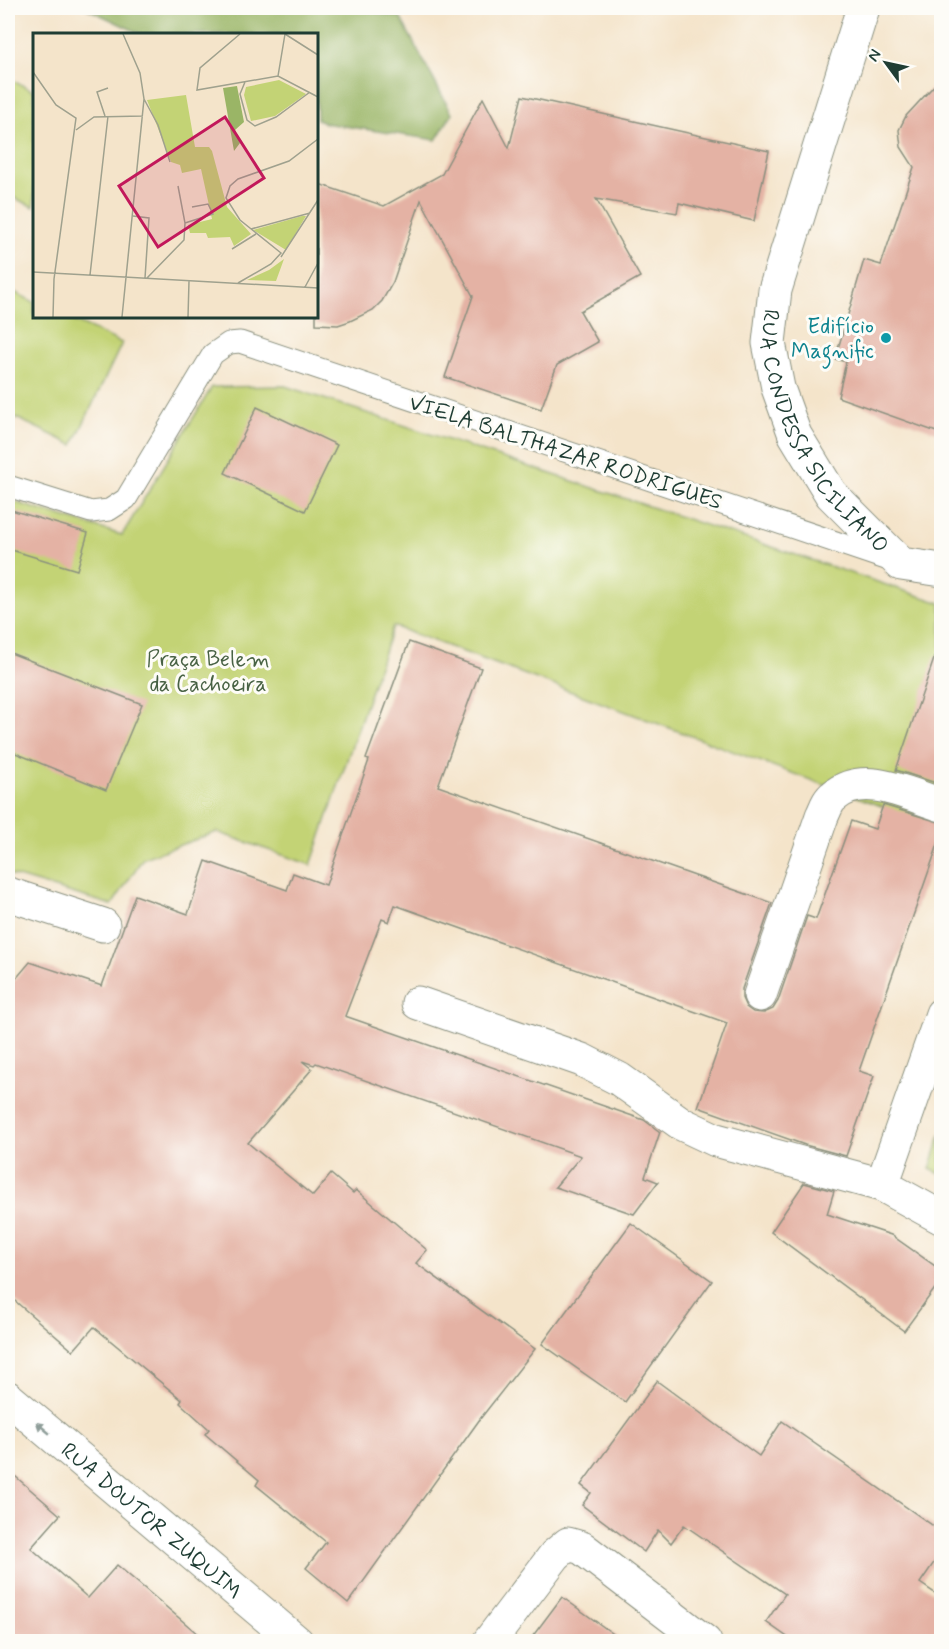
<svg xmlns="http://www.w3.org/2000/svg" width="949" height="1649" font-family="Mynerve,sans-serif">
<rect width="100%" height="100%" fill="#fdfcf7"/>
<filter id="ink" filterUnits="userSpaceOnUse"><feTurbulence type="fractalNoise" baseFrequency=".0167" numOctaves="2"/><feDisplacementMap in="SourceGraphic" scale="12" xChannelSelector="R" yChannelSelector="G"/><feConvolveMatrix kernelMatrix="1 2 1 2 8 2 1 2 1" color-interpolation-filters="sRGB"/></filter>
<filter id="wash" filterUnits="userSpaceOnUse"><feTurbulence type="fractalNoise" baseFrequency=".008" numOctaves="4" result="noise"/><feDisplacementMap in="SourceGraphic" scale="24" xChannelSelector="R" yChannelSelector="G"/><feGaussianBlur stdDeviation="1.35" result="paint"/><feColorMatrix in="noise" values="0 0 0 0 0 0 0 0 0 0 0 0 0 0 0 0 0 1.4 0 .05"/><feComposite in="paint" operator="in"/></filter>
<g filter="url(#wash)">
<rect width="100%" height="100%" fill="#f4e4ca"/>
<g fill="#c3d375" stroke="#718854" stroke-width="1.5">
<path d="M 8,78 L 34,91 L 34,207 L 8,195 Z"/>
<path d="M 8,289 L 34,302 L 34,316 L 65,317 L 122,343 L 73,445 L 8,414 Z"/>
<path d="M 285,386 L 941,603 L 941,828 L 393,626 L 311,865 L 217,832 L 143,858 L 112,905 L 8,874 L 8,500 L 122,535 L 212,387 Z"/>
<path d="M 941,1134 L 941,1174 L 930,1169 Z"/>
</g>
<path fill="#9ab566" stroke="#5c794d" stroke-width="1.5" d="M 86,8 L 350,8 L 400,17 L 452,114 L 436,140 L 324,123 L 317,120 L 316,34 L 141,34 Z"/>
<g id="blocks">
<g fill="#e4b2a4">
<path d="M 942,77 L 942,434 L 838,397 L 846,362 L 835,359 L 864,260 L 881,265 L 914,167 L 901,147 L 899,130 L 906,116 Z"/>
<path d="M 522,96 L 769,151 L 754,221 L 679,203 L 677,213 L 596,199 L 640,277 L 580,311 L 598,342 L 557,365 L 541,409 L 445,377 L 473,296 L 421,200 L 393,282 L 382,301 L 373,310 L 350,321 L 338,325 L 316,324 L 316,183 L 384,206 L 442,174 L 483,98 L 509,148 Z"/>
<path d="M 257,407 L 337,445 L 305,511 L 225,473 Z"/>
<path d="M 8,509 L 88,533 L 77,570 L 8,549 Z"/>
<path d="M 409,642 L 481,668 L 438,786 L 772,903 L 742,989 L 742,998 L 746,1007 L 753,1012 L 764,1013 L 773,1009 L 778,1001 L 807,916 L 816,919 L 851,821 L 875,829 L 883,805 L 942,823 L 942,833 L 859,1071 L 874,1076 L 846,1156 L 805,1145 L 698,1107 L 727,1023 L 395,905 L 389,922 L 382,919 L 345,1016 L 644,1120 L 660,1132 L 645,1177 L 658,1182 L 634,1214 L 555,1187 L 581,1156 L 316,1063 L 314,1065 L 302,1061 L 312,1069 L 248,1143 L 313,1196 L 331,1174 L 353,1193 L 356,1190 L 427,1250 L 416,1263 L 535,1349 L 480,1419 L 348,1603 L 306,1568 L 326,1542 L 256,1485 L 259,1480 L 205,1434 L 209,1429 L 180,1403 L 182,1400 L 94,1327 L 73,1351 L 8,1295 L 8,988 L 30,962 L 102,986 L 135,895 L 188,914 L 206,861 L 287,890 L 293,873 L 326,885 L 369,760 L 366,759 Z"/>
<path d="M 8,652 L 142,704 L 106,790 L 8,750 Z"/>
<path d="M 935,656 L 942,657 L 942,785 L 896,770 Z"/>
<path d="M 804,1183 L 834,1191 L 827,1214 L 891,1235 L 942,1271 L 942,1279 L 904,1331 L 771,1232 Z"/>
<path d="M 631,1223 L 712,1281 L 625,1402 L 542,1344 Z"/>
<path d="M 657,1381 L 759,1456 L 782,1421 L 942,1532 L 942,1551 L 920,1583 L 942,1598 L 942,1641 L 793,1641 L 766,1622 L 785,1594 L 684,1525 L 671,1543 L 658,1530 L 644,1552 L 582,1505 L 591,1493 L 581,1485 Z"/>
<path d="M 8,1470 L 60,1515 L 31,1548 L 88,1598 L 117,1565 L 206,1641 L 8,1641 Z"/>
<path d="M 562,1597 L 623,1641 L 529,1641 Z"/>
</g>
</g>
</g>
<g filter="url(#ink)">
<use href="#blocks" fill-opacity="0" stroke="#8a907f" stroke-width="1.5"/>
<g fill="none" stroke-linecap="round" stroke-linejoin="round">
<defs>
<path id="service" d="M 8,486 L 91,512 L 109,510 L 126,499 L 213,354 L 229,343 L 240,342 L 892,561"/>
<g id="minor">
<path id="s1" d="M 863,8 L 775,290 L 769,343 L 778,388 L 795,435 L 831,494 L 901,564 L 942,570"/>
<path d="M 8,894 L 103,925"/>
<path d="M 760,995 L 822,816 C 825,810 828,800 834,796 C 864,770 909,795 942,805"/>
<path d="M 418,1003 L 582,1060 L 619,1079 L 682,1124 L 716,1140 L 882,1185 L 942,1218"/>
<path d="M 882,1185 L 942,1014"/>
<path d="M 489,1642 L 555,1555 L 568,1544 L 582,1548 L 705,1642"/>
</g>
<g id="primary">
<path id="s2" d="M 8,1398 L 297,1642"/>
</g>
</defs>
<use href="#service" stroke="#8a907f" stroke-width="23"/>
<use href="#minor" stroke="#8a907f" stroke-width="35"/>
<use href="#primary" stroke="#8a907f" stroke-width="35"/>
<use href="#service" stroke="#fff" stroke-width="21"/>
<use href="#minor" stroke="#fff" stroke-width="33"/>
<use href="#primary" stroke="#fff" stroke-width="33"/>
</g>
<defs><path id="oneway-solid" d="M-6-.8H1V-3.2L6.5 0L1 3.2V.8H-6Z" transform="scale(1.5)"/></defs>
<use fill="#8f9e9a" href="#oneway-solid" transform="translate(43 1428) rotate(-140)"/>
</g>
<circle fill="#0f9aa8" stroke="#fdfcf7" stroke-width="2" cx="886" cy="338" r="6"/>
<g text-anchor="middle" stroke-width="6" stroke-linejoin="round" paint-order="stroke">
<g font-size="22" fill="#0d838f" stroke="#fdfcf7" text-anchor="end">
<text x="874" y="333">Edifício<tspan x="874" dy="25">Magnific</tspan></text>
</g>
<g font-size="22" fill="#1f3d34" stroke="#fdfcf7">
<text dy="8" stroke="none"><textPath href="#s1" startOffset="453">RUA CONDESSA SICILIANO</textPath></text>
<text transform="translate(566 451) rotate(18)" y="8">VIELA BALTHAZAR RODRIGUES</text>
<text dy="8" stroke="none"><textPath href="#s2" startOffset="189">RUA DOUTOR ZUQUIM</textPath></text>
</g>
<g font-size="22" fill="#486244" stroke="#fdfcf7">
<text x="208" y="666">Praça Belem<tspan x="208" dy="25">da Cachoeira</tspan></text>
</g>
</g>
<g transform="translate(33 33)">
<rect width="285" height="285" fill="#f4e4ca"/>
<path d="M 246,47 L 273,61 L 242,83 L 218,88 L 211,62 L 213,54 ZM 153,62 L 162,114 L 176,114 L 179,118 L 194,174 L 218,201 L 201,213 L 197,204 L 175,205 L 173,200 L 157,200 L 155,192 L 179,186 L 168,136 L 149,140 L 147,132 L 138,129 L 114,67 ZM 273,183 L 253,217 L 220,197 L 269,183 ZM 251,226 L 243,248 L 214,247 L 236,237 Z" fill="#c3d375"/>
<path d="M 204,53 L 211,89 L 202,97 L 207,110 L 201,118 L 190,55 Z" fill="#9ab566"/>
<path fill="none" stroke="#9fa18e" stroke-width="1.5" d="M 207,1 L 167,35 L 164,57 L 245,43 L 285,64M 252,1 L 285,22M 0,39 L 23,72 L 43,85 L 21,246 L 20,284M 245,43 L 252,1M 212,49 L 207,61 L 214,87 L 222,93 L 243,84 L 277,59M 111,66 L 125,92 L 137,129M 72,83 L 64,59 L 75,55M 43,97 L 61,84 L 110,83M 100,183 L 116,185 L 112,245M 152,190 L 180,181 L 175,171 L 159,174M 218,196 L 277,180M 199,216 L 223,201M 248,224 L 285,167M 0,239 L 91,244M 57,242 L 75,83M 91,244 L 285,255M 114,245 L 151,207 L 152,190 L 145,153M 205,250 L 238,231 L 248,220 L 207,187 L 193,165 L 197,153 L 205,146 L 256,128 L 285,106M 272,254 L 285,230M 89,284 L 111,66 L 107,40 L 90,1M 155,284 L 156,248"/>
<path fill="#c2185b" fill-opacity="0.15" stroke="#c2185b" stroke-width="3" d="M 192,84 L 231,145 L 125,214 L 86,153 Z"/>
<rect width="285" height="285" fill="none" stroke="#1f3d34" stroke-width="3"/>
</g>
<rect width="949" height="1649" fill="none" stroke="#fdfcf7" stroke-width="30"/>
<g transform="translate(886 63) rotate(303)" stroke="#fdfcf7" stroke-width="4.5" paint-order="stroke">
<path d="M0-4.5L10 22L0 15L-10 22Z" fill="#1f3d34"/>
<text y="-9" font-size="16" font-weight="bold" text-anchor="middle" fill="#1f3d34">N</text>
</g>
</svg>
